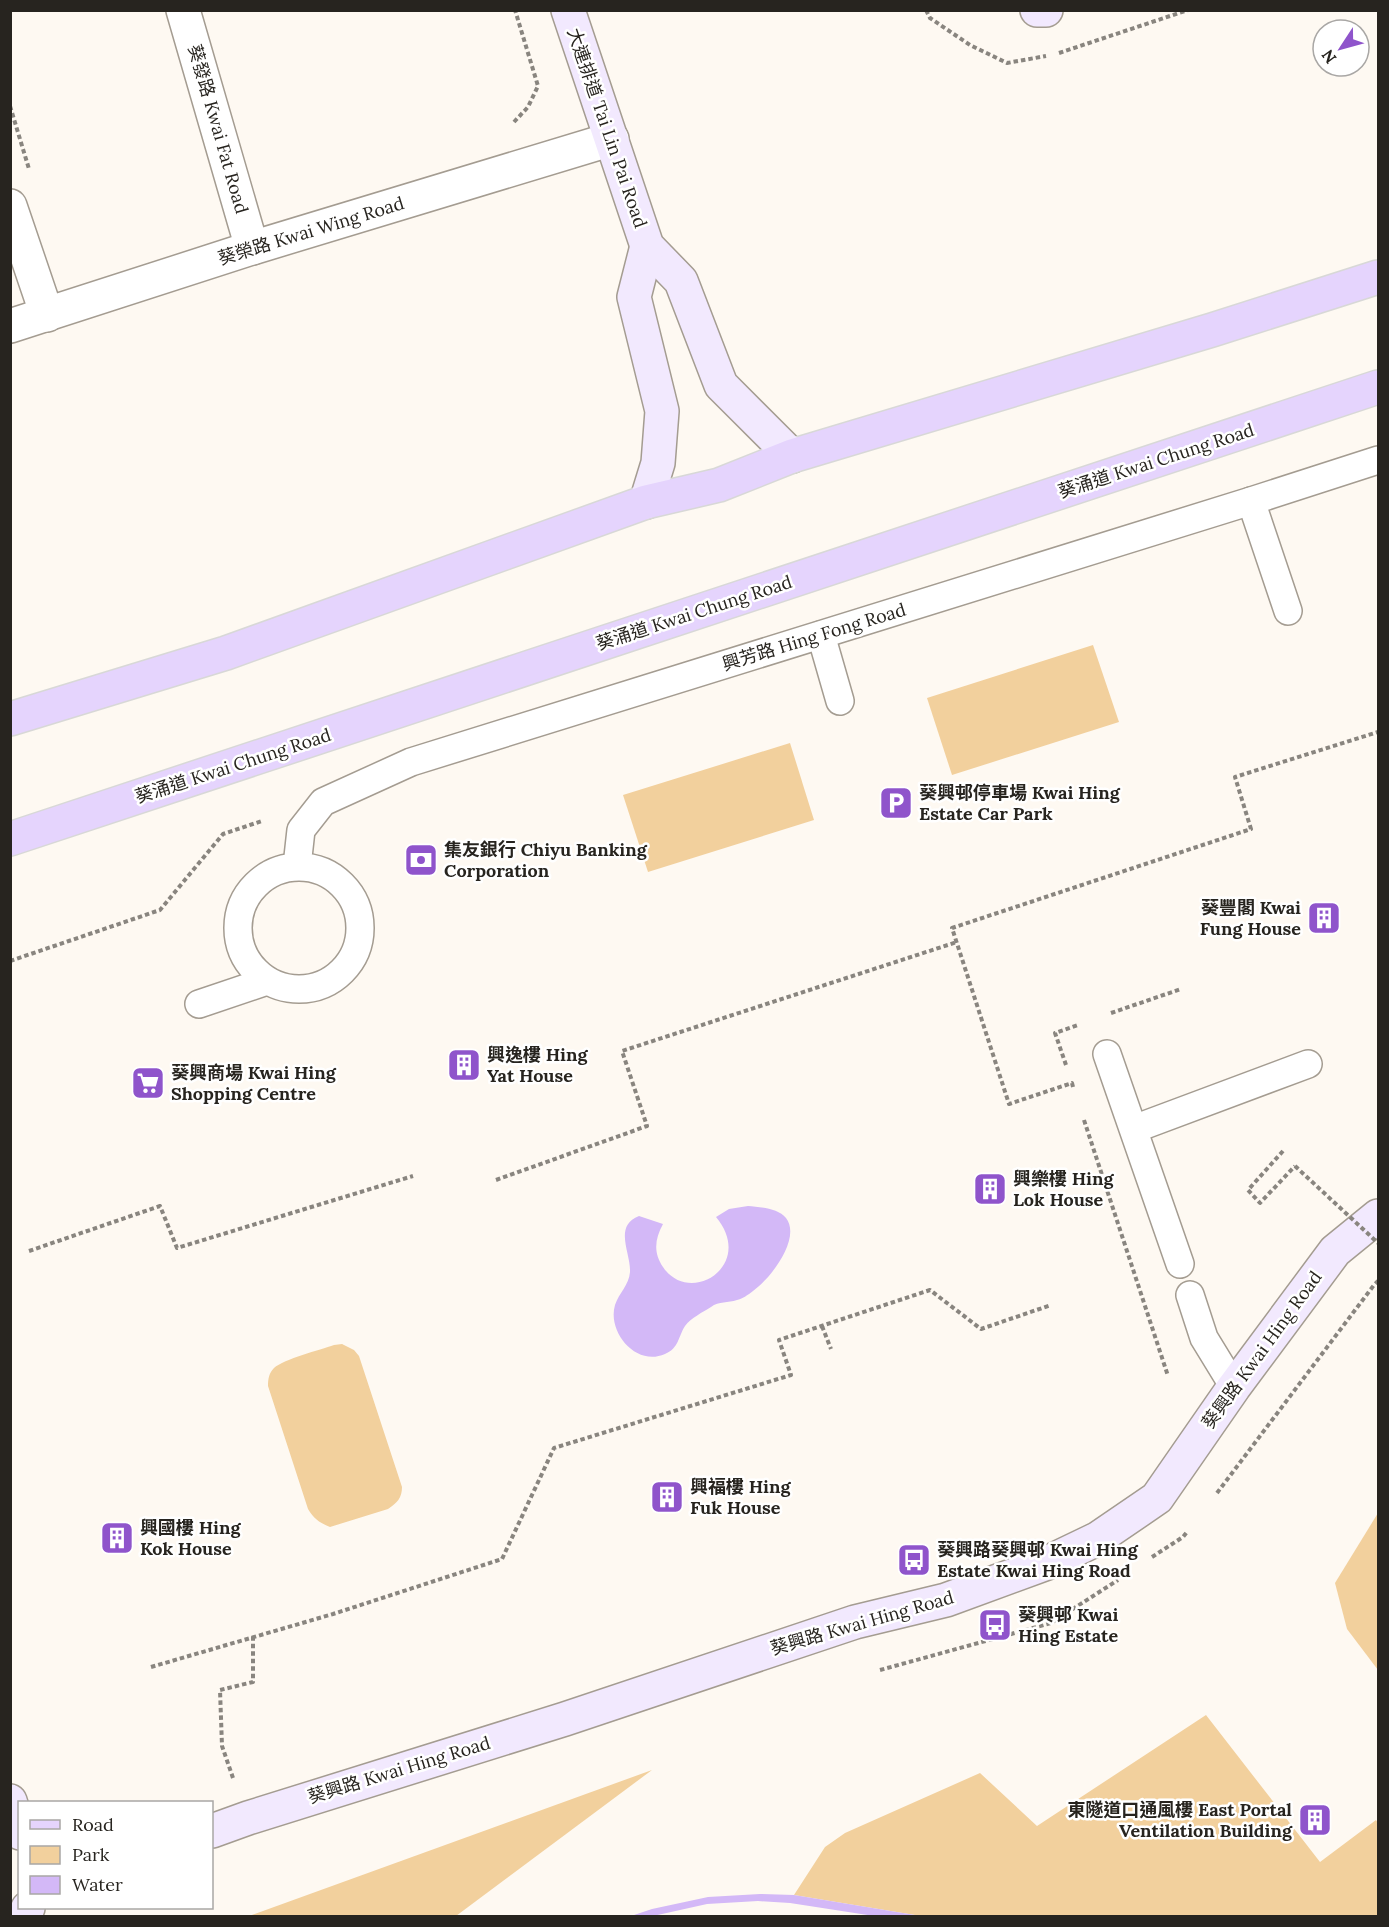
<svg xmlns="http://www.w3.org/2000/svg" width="1389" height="1927" font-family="Lora,'Noto Sans TC',serif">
<rect width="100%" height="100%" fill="#fef9f2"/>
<g fill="#f2d09d">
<path d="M 1093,645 L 1119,722 L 952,775 L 927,698 Z"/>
<path d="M 790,743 L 814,820 L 648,872 L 623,795 Z"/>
<path d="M 342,1344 L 354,1350 L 359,1356 L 402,1487 C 402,1498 397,1503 388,1509 L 330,1527 C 320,1523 314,1519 308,1509 L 268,1386 C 268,1379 269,1373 274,1368 C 284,1359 320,1350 334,1345 Z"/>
<path d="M 1378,1513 L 1378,1670 L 1347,1629 L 1335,1583 Z"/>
<path d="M 1206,1715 L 1320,1862 L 1376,1820 L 1378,1823 L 1378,1916 L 921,1916 L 794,1895 L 825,1847 L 845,1833 L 980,1773 L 1037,1826 Z"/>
<path d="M 652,1770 L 456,1916 L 249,1916 Z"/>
</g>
<g fill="#d3b8f7">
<path d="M 748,1206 C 759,1207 778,1208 786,1218 C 802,1239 769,1280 753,1291 C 748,1295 742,1299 737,1300 C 728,1303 719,1301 711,1307 C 703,1312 691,1318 685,1326 C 678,1337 679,1348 665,1354 C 636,1367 607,1332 615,1305 C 619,1293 629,1285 630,1272 C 631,1253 613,1226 639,1216 L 663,1224 C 655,1239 653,1252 663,1267 C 690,1307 756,1265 716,1217 L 729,1209 Z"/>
<path d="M 760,1894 L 794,1895 L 921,1916 L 874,1916 L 790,1903 L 758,1901 L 707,1904 L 653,1916 L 631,1916 L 652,1909 L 708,1897 Z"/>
</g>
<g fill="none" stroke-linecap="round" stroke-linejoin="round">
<defs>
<g id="lane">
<path d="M 1251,501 L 1288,611"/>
<path d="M 821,635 L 840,701"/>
<path d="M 297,866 L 301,830 L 323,802 L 411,762 L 1251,501 L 1378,460"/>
<circle cx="299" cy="928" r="61"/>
<path d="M 199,1004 L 267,981"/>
<path d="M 1107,1054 L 1180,1264"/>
<path d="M 1134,1129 L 1308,1064"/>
<path d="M 1190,1295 L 1204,1338 L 1234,1387"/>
</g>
<g id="street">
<path d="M 183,10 L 252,248"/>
<path d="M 10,206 L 47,315"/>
<path d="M 10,326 L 252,248 L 612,139"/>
</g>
<g id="secondary">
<path d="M 568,10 L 647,246 L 681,281 L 721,385 L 792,456"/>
<path d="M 1037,10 L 1046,10"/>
<path d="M 646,502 L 658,463 L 662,411 L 634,297 L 647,246"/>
<path d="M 10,1801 L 20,1833"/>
<path d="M 212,1831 L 248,1818 L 565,1719 L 855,1622 L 946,1600 L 1047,1563 L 1097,1539 L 1157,1498 L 1234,1387 L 1335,1251 L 1378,1216"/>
<path d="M 24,1916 L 28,1908"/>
</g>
<g id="primary">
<path d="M 10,719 L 226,653 L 646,502 L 719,485 L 792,456 L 1212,330 L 1378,277"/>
<path d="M 10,839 L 1378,387"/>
</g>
</defs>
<use href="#lane" stroke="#a49c91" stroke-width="30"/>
<use href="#street" stroke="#a49c91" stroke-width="36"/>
<use href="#secondary" stroke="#a49c91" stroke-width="36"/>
<use href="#primary" stroke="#d8d8d7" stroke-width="36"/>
<g stroke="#89857f" stroke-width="4" stroke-dasharray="4.5 3" stroke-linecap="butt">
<path d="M 926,10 L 930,18 L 970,45 L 1007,63 L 1046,56"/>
<path d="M 1059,53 L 1188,10"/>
<path d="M 10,106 L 29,169"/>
<path d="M 514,122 L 528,107 L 538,86 L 515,10"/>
<path d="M 10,961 L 160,910 L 223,834 L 262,821"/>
<path d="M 1111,1013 L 1181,989"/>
<path d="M 1066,1065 L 1055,1033 L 1078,1025"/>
<path d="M 1073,1087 L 1072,1083 L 1009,1104 L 952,928 L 1251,829 L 1235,777 L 1378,732"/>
<path d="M 1084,1120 L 1168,1376"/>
<path d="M 1283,1151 L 1248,1190 L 1260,1203 L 1295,1166"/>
<path d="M 496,1180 L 647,1126 L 622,1051 L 957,942"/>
<path d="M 29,1251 L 160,1206 L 177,1248 L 413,1176"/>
<path d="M 822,1326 L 831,1349"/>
<path d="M 1217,1493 L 1374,1285 L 1378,1281"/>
<path d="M 1152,1557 L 1183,1537 L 1187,1532"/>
<path d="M 151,1667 L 333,1614 L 502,1559 L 554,1448 L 791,1375 L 779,1340 L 930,1290 L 981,1329 L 1051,1305"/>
<path d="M 880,1670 L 1051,1623 L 1118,1580"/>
<path d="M 233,1778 L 222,1746 L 220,1690 L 253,1682 L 253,1636"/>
</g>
<use href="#lane" stroke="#fff" stroke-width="27"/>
<use href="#street" stroke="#fff" stroke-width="33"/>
<use href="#secondary" stroke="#f2e9fe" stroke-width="33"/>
<use href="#primary" stroke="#e5d4fd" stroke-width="33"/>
<path stroke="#89857f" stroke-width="4" stroke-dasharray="4.5 3" stroke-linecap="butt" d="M 1295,1166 L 1378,1243"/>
</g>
<defs>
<symbol id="parking-square" viewBox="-11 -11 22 22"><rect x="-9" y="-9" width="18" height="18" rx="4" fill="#8f54cb" stroke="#fff"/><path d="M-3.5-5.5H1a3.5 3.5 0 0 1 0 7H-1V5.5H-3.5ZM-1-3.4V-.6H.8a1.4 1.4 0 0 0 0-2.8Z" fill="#fff"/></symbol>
<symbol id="bank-square" viewBox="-11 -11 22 22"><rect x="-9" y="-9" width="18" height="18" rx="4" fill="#8f54cb" stroke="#fff"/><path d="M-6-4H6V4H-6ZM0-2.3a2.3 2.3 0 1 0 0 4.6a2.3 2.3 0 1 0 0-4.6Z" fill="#fff"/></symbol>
<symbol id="building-square" viewBox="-11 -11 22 22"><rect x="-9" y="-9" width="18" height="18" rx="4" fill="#8f54cb" stroke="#fff"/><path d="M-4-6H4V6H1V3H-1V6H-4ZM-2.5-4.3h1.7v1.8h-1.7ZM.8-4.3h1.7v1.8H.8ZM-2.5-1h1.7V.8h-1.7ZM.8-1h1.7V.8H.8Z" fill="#fff"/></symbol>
<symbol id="supermarket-square" viewBox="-11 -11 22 22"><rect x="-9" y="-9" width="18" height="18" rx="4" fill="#8f54cb" stroke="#fff"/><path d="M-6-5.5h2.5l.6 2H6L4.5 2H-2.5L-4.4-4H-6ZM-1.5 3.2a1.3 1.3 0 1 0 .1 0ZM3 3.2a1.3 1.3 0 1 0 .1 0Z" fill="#fff"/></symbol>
<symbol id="bus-square" viewBox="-11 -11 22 22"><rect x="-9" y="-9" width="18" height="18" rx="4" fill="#8f54cb" stroke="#fff"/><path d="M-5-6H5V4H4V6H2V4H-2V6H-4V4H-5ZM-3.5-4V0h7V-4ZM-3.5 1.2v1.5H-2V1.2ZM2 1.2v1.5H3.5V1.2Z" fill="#fff"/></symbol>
</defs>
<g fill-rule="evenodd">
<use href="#parking-square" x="877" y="784" width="38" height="38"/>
<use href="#bank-square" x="402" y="841" width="38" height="38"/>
<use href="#building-square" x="1305" y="899" width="38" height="38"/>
<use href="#building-square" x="445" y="1046" width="38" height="38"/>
<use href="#supermarket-square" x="129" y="1064" width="38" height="38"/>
<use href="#building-square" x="971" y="1170" width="38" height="38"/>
<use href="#building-square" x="648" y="1478" width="38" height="38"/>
<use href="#building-square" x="98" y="1519" width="38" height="38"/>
<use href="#bus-square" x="895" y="1541" width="38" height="38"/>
<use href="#bus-square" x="976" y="1606" width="38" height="38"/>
<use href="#building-square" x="1296" y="1801" width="38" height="38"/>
</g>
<g text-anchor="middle" stroke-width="5" stroke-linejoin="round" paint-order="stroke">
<g font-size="18" fill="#27241f" stroke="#fff">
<text transform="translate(607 128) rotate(71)" y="6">大連排道 Tai Lin Pai Road</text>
<text transform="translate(218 129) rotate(74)" y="6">葵發路 Kwai Fat Road</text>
<text transform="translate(311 231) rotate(-17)" y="6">葵榮路 Kwai Wing Road</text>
<text transform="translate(1156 461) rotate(-18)" y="6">葵涌道 Kwai Chung Road</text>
<text transform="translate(694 613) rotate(-18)" y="6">葵涌道 Kwai Chung Road</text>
<text transform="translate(814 637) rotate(-17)" y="6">興芳路 Hing Fong Road</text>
<text transform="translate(233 766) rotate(-18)" y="6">葵涌道 Kwai Chung Road</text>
<text transform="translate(1262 1350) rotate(-54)" y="6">葵興路 Kwai Hing Road</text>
<text transform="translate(862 1623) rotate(-16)" y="6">葵興路 Kwai Hing Road</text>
<text transform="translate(399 1770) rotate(-17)" y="6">葵興路 Kwai Hing Road</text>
</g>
<g font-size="18" font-weight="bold" fill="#27241f" stroke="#fff" text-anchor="start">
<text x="919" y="799">葵興邨停車場 Kwai Hing<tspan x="919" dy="21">Estate Car Park</tspan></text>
<text x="444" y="856">集友銀行 Chiyu Banking<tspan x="444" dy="21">Corporation</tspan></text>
<text x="1301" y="914" text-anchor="end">葵豐閣 Kwai<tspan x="1301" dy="21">Fung House</tspan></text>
<text x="487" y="1061">興逸樓 Hing<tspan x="487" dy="21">Yat House</tspan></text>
<text x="171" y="1079">葵興商場 Kwai Hing<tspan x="171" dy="21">Shopping Centre</tspan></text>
<text x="1013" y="1185">興樂樓 Hing<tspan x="1013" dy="21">Lok House</tspan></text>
<text x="690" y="1493">興福樓 Hing<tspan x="690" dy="21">Fuk House</tspan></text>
<text x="140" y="1534">興國樓 Hing<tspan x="140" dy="21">Kok House</tspan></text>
<text x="937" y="1556">葵興路葵興邨 Kwai Hing<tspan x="937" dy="21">Estate Kwai Hing Road</tspan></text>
<text x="1018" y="1621">葵興邨 Kwai<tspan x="1018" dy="21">Hing Estate</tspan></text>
<text x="1292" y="1816" text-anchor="end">東隧道口通風樓 East Portal<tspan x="1292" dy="21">Ventilation Building</tspan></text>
</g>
</g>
<rect width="1389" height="1927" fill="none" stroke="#27241f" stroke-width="24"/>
<rect x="18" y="1801" width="195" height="108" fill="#ffffff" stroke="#a9a7a5" stroke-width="1.5"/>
<rect x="30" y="1820" width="30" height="9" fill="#e5d4fd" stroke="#a9a7a5" stroke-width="1.5"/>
<text x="72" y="1831" font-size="18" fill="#27241f">Road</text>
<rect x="30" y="1846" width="30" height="18" fill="#f2d09d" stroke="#a9a7a5" stroke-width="1.5"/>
<text x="72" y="1861" font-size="18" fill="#27241f">Park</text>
<rect x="30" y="1876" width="30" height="18" fill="#d3b8f7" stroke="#a9a7a5" stroke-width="1.5"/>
<text x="72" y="1891" font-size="18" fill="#27241f">Water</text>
<g transform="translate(1341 48) rotate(234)"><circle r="28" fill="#ffffff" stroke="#a9a7a5" stroke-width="1.5"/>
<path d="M0-4.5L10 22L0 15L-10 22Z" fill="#8f54cb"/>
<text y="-9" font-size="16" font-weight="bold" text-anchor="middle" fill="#27241f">N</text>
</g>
</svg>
